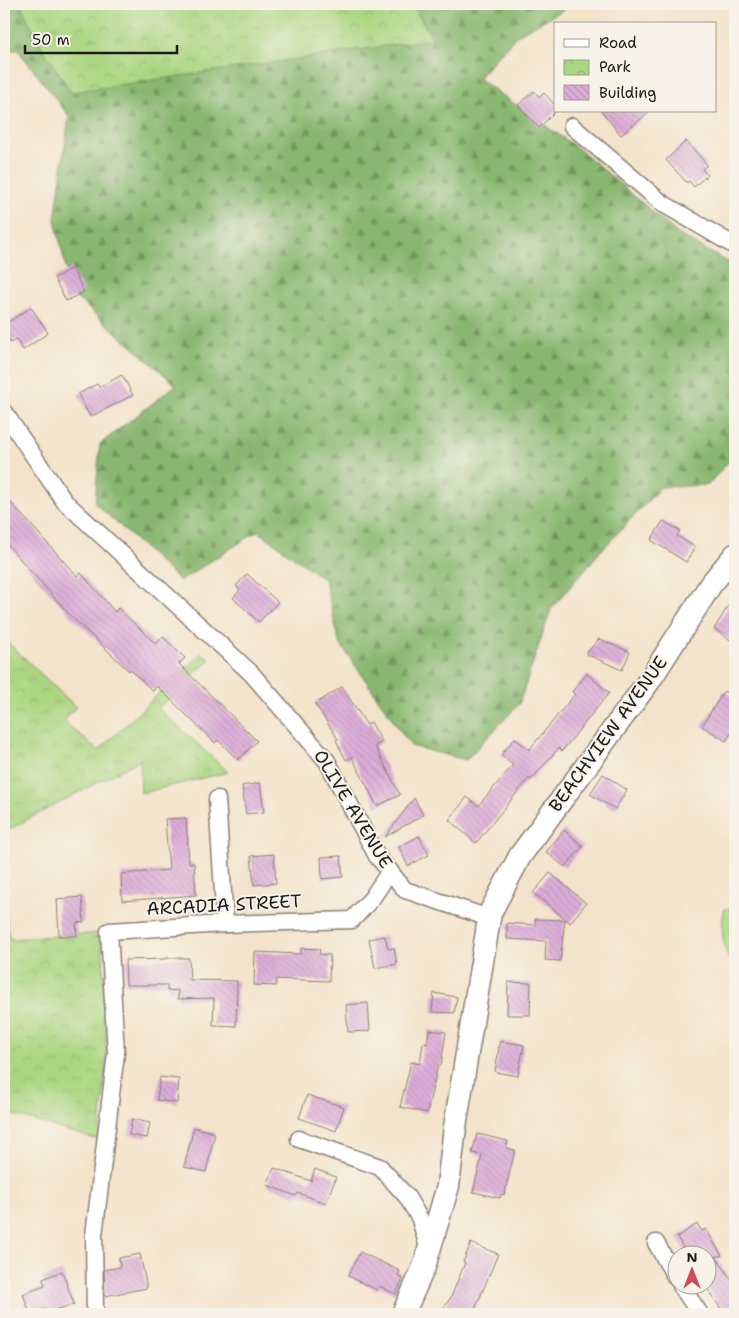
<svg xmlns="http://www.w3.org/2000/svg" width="739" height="1318" font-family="'Shantell Sans',sans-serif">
<defs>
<pattern id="forest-firs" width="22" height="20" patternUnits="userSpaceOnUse" patternTransform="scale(1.25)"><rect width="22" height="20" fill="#88b76f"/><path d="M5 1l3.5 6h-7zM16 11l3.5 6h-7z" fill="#6e945a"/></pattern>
<pattern id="wetland-marsh" width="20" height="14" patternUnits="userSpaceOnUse" patternTransform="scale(1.25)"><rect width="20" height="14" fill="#abd681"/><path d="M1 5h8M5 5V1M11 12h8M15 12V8" fill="none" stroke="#93b76f"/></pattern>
<pattern id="park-crowns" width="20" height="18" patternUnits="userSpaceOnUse" patternTransform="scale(1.25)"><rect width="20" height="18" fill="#abd681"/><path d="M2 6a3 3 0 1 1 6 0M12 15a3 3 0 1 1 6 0" fill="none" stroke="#93b76f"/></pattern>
<pattern id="building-back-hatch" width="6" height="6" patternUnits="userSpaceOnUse" patternTransform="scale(1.25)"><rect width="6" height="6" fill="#dcacd8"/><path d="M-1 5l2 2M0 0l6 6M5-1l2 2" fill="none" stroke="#bc93b9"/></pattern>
</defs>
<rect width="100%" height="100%" fill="#f7f3e8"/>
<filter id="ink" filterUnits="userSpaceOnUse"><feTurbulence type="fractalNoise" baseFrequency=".02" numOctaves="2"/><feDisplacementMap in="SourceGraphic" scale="10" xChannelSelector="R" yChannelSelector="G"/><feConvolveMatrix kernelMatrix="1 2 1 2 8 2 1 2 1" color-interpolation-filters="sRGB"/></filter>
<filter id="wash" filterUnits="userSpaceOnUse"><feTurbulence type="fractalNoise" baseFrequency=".0096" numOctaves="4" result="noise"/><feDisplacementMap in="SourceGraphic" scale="20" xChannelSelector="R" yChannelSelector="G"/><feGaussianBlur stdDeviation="1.12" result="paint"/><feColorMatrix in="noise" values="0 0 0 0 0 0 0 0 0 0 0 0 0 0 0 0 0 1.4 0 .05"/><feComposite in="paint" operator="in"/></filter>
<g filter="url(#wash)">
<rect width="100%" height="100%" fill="#f4e3cb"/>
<path fill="url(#forest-firs)" stroke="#526a46" d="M 4,4 L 574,4 L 517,35 L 478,78 L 583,152 L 678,234 L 735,266 L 735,454 L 708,485 L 661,487 L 600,552 L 551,609 L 519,704 L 466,760 L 411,746 L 339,642 L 325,580 L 258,531 L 180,581 L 95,503 L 100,444 L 176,385 L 72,294 L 55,220 L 69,116 L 18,50 L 4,51 Z"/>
<path fill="url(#wetland-marsh)" stroke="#64794e" d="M 735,908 L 735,967 C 723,955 719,925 725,909 Z"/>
<g fill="url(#park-crowns)" stroke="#64794e">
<path d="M 20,4 L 412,4 L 433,39 L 71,92 L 43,49 Z"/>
<path d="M 4,639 L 76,707 L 64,721 L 98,751 L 202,653 L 210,659 L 158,708 L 228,772 L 141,793 L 140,760 L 4,832 Z"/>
<path d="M 4,892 L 9,939 L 102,933 L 107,1057 L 99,1140 L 4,1112 Z"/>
</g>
<g id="blocks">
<g fill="url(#building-back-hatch)">
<path d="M 534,91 L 540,97 L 544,93 L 555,105 L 556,111 L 539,128 L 518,105 Z"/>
<path d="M 601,111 L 651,111 L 621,135 Z"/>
<path d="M 686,141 L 707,165 L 702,169 L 707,175 L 694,187 L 689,181 L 687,183 L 666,160 Z"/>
<path d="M 72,268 L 84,292 L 66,301 L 54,278 Z"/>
<path d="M 31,307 L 48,333 L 23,350 L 16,339 L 11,343 L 4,331 L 4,325 Z"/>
<path d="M 122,375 L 133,395 L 90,417 L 78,394 L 97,384 L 99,387 Z"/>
<path d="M 4,495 L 77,576 L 81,573 L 115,612 L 118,608 L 156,644 L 163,637 L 185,658 L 179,664 L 257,741 L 238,760 L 218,740 L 215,743 L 157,686 L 153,691 L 130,669 L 129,671 L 69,614 L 4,541 Z"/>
<path d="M 663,521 L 680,531 L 677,536 L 695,547 L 686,562 L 651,540 Z"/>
<path d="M 247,574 L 278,602 L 259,622 L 233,598 L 240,590 L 236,586 Z"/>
<path d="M 735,595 L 735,643 L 714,629 Z"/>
<path d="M 599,639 L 630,652 L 622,670 L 586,654 Z"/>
<path d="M 587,674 L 609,693 L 562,751 L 559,748 L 531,780 L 529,778 L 476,843 L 449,820 L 467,797 L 478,806 L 513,765 L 501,755 L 515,738 L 529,750 L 575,694 L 572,692 Z"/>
<path d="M 342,687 L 367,725 L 371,722 L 382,742 L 375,746 L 400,795 L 377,806 L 352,757 L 346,760 L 336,740 L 338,739 L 315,704 Z"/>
<path d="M 724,691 L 735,698 L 735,727 L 726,741 L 702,726 Z"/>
<path d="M 603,774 L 627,790 L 615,809 L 590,794 Z"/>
<path d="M 260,783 L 264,812 L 246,814 L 242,786 Z"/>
<path d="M 414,798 L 423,815 L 385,837 Z"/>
<path d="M 186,818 L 189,863 L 194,863 L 196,895 L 122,901 L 121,874 L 169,870 L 165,819 Z"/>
<path d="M 564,830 L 583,846 L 565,867 L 546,852 Z"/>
<path d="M 419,836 L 429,855 L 408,866 L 399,847 Z"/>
<path d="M 274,854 L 276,883 L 254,885 L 251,856 Z"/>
<path d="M 341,856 L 343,877 L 322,879 L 321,857 Z"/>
<path d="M 550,873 L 586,903 L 570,923 L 533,893 Z"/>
<path d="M 82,897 L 84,922 L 76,923 L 77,936 L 59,936 L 57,899 Z"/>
<path d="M 535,919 L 565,920 L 560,961 L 545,960 L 546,941 L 507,939 L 507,923 L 535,925 Z"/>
<path d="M 385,936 L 388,949 L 394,948 L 397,964 L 375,968 L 369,939 Z"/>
<path d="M 301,948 L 320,949 L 319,954 L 330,955 L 329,981 L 276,979 L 276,986 L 254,985 L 255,952 L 301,954 Z"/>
<path d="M 166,958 L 189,958 L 190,980 L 237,981 L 236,1026 L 213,1025 L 214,998 L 178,999 L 178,990 L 167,991 L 167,985 L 126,985 L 125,960 L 166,959 Z"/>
<path d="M 508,982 L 531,983 L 530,1015 L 507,1015 Z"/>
<path d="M 434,993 L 457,997 L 454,1013 L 432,1012 Z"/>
<path d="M 368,1003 L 370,1031 L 348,1032 L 346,1005 Z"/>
<path d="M 429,1030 L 446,1032 L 441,1065 L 438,1065 L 427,1113 L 400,1107 L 411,1062 L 420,1064 L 423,1043 L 427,1044 Z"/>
<path d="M 500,1041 L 524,1045 L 518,1076 L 495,1072 Z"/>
<path d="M 160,1077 L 179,1079 L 177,1103 L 157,1100 Z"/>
<path d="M 307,1095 L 344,1107 L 336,1131 L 299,1118 Z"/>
<path d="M 132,1119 L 150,1123 L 147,1138 L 129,1135 Z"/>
<path d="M 194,1127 L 215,1133 L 206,1172 L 184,1167 Z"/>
<path d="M 477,1134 L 508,1141 L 506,1148 L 515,1150 L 504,1195 L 501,1194 L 500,1198 L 473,1192 L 482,1155 L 472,1153 Z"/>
<path d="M 274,1168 L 311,1181 L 315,1169 L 336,1177 L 326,1203 L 298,1193 L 296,1196 L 267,1185 Z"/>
<path d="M 697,1224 L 702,1231 L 706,1229 L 722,1256 L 716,1256 L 735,1286 L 735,1314 L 724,1314 L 706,1286 L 706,1256 L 688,1256 L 677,1237 Z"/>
<path d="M 471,1243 L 498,1254 L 473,1314 L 440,1314 L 451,1297 L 465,1263 L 463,1262 Z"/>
<path d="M 360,1252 L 400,1271 L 398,1276 L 403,1279 L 396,1294 L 379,1286 L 377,1290 L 348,1276 Z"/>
<path d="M 140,1254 L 147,1288 L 105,1296 L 104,1270 L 120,1267 L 119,1258 Z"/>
<path d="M 62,1271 L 74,1304 L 46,1313 L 44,1309 L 30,1314 L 23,1294 L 45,1286 L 43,1279 Z"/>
</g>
</g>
</g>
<g filter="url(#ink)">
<use href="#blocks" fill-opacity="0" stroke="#888074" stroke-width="1"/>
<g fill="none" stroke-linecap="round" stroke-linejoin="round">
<defs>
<g id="street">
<path d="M 572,126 L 662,203 L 735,246"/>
<path d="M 4,412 L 64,501 L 251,673 L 327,761 L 377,856 L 405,890 L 489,918"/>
<path d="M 217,799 L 225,924"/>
<path d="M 299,1139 L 380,1167 L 407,1197 L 420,1219 L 429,1251"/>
<path d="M 656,1243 L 676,1278"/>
<path d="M 681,1286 L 700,1314"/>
<path d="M 95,1314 L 94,1235 L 116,1053 L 109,931 L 225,924 L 352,920 L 372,898 L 390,871"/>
</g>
<path id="secondary" d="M 403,1314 L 424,1267 L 448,1186 L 455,1127 L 490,913 L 520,856 L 649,681 L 711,584 L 735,555"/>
</defs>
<use href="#street" stroke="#888074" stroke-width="19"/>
<use href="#secondary" stroke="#888074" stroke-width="25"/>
<use href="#street" stroke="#fff" stroke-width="16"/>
<use href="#secondary" stroke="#fff" stroke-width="22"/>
</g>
</g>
<g text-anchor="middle" stroke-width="4" stroke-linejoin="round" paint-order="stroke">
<g font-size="18" fill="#1c1c1c" stroke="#f7f3e8">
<text transform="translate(608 734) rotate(-54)" y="6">BEACHVIEW AVENUE</text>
<text transform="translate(353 809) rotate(59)" y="6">OLIVE AVENUE</text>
<text transform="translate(224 905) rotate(-3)" y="6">ARCADIA STREET</text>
</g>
</g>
<rect width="739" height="1318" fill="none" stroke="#f7f3e8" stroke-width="20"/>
<rect x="554" y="22" width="162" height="90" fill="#f7f3e8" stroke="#9f9d96"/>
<rect x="564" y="39" width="25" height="8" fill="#ffffff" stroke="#9f9d96"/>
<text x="599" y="48" font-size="15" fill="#1c1c1c">Road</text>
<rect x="564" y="60" width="25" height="15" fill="url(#park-crowns)" stroke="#9f9d96"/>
<text x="599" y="72" font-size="15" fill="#1c1c1c">Park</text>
<rect x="564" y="85" width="25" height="15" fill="url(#building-back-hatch)" stroke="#9f9d96"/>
<text x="599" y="98" font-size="15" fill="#1c1c1c">Building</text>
<g transform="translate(692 1270)"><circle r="24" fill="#f7f3e8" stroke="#9f9d96"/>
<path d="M0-4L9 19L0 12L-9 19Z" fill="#d1495b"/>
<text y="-8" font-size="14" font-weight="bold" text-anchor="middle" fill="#1c1c1c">N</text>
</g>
<path d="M25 45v8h152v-8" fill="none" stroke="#1c1c1c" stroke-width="2.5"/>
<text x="32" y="45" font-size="15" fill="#1c1c1c" stroke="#f7f3e8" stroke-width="4" paint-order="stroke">50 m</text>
</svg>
